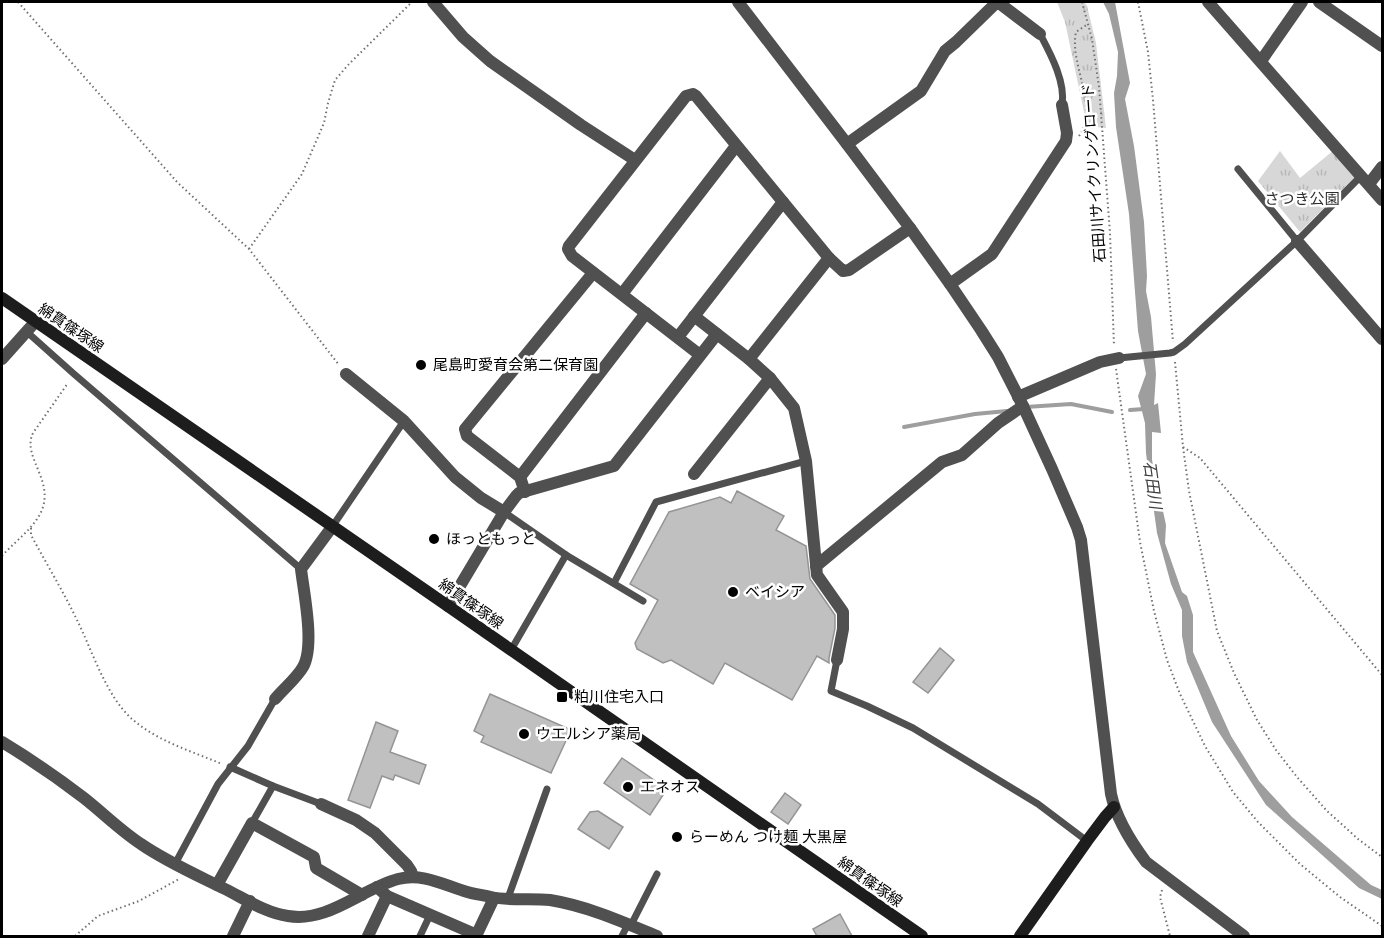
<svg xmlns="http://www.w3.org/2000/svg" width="1384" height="938" font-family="'DM Sans','Noto Sans JP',sans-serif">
<defs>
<pattern id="grass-tufts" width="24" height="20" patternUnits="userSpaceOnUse" patternTransform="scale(1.5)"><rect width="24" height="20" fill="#d7d7d7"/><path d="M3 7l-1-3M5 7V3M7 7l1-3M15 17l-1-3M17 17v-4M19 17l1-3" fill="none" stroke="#b7b7b7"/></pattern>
</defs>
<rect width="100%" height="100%" fill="#fff"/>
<g fill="url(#grass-tufts)">
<path d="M 1057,2 L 1084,2 L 1087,6 L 1096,43 L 1106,128 L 1087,126 L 1065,22 Z"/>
<path d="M 1334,150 L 1356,176 L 1300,232 L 1258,181 L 1280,151 L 1300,178 Z"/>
</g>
<path fill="#9e9e9e" d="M 1103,2 L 1115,2 L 1130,83 L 1125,99 L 1134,146 L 1144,222 L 1147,276 L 1146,291 L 1151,317 L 1156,374 L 1154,405 L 1158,403 L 1161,433 L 1152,432 L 1152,460 L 1166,525 L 1165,543 L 1182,592 L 1187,596 L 1193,615 L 1193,652 L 1231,736 L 1259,781 L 1292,817 L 1371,885 L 1382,890 L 1382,899 L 1359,888 L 1266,805 L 1212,722 L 1187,662 L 1182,636 L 1182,610 L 1171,584 L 1157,533 L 1146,453 L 1145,423 L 1138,396 L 1146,374 L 1138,331 L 1129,214 L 1116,127 L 1114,93 L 1117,76 L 1118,52 L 1109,14 Z"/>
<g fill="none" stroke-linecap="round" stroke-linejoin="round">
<g stroke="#9e9e9e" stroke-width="4">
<path d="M 1026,407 L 1071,404 L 1112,412"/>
<path d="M 1130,410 L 1144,409"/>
<path d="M 904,427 L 975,414 L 1007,411"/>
</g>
</g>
<g fill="#c0c0c0" stroke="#949494" stroke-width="1.5">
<path d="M 737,491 L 784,516 L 776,530 L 806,546 L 810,579 L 835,615 L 835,628 L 829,658 L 829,663 L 817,656 L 792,700 L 725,663 L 713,684 L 671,660 L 663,663 L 637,649 L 635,643 L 658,600 L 630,584 L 669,512 L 720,497 L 731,503 Z"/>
<path d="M 940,648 L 954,660 L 928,693 L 913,682 Z"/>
<path d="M 490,694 L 571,730 L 551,773 L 481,742 L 484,736 L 474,731 Z"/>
<path d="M 376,722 L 398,731 L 390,752 L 426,765 L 419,784 L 395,775 L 393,780 L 382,776 L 370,808 L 348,800 Z"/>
<path d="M 622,758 L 667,789 L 650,815 L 604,783 Z"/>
<path d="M 785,793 L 801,805 L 788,824 L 771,812 Z"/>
<path d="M 598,811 L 623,827 L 609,849 L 578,829 L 590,812 Z"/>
<path d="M 840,914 L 852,936 L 817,936 L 813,929 Z"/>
</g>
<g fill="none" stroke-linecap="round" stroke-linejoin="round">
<g stroke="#727272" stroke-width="2" stroke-dasharray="1.5 3" stroke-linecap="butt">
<path d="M 18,2 L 177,182 L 249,249 L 339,365"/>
<path d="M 1082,2 L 1092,39 L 1099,87 L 1110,233 L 1114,346"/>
<path d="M 1138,2 L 1148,52 L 1153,100 L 1173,342"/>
<path d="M 1079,136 C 1100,107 1069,65 1076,32 L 1088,24"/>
<path d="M 249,249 L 302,174 L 324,123 L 328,103 L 335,80 L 349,64 L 412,2"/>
<path d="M 1175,362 L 1183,447 L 1189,491 L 1217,631 L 1234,673 L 1257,720 L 1276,750 L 1297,777 L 1327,811 L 1358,839 L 1382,857"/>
<path d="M 1116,369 L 1140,542 L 1154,611 L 1167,660 L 1180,694 L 1205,746 L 1233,792 L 1258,822 L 1300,864 L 1340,897 L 1382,926"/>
<path d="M 1183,447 L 1200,458 L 1382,675"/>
<path d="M 31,528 L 31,535 C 46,563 63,591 77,620 C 92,650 106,696 132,719 C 157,741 191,751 222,764"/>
<path d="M 2,556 C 14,542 31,531 40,514 C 57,482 21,457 33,433 L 68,383"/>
<path d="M 1162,890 L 1160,897 L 1170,936"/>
<path d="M 75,936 L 98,916 L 139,901 L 179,879"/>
</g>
<g stroke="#505050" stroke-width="7">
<path d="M 1040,34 C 1050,53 1066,82 1062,105"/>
<path d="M 1238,169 L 1297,241"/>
<path d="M 27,332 L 74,374 L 301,569"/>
<path d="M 1119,358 L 1170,353 L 1174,352 L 1185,344 L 1297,241 L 1361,176"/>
<path d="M 504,512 L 566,555 L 643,601"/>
<path d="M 332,527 L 404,421"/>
<path d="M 614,583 L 656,502 L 806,461"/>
<path d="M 511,650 L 566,555"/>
<path d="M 837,660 L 831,691 L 867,706 L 913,728 L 1038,804 L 1087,841"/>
<path d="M 230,767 L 273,786 L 321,804"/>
<path d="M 252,823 L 273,786"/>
<path d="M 175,864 L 218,784 L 248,746 L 275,699"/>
<path d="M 508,898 L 547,789"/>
<path d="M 631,925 L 657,874"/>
<path d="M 420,936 L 430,915"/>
<path d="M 622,936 L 628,924"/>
</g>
<g stroke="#505050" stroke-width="12">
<path d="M 433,2 L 463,37 L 490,61 L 581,125 L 635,160"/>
<path d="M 738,2 L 847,144 L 910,228 L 950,284 L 981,330 L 998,357 L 1023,406 L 1052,469 L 1077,527 L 1081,540 L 1111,794 C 1116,818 1131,842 1146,862 L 1244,936"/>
<path d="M 1208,2 L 1382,200"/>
<path d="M 1319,2 L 1382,46"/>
<path d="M 1261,61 L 1302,2"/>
<path d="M 847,144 L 921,91 L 945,51 L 956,42 L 994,5 L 999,3 L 1040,34"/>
<path d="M 1369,184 L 1382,167"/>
<path d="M 1297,241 L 1382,339"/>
<path d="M 950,284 L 992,254 L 1066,141 L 1067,133 L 1062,105"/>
<path d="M 622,294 L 736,146"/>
<path d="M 694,316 L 749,359 L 770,378 L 794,408 L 806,461 L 817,575 L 843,612 L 843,629 L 837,660"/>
<path d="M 678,337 L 783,202"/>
<path d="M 700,355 L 572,256 L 568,249 L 569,246 L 686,96 L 693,94 L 696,96 L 829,258 L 843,271 L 849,270 L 910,228"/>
<path d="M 2,359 L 36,321"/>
<path d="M 749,359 L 829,258"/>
<path d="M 346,374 L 404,421 L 455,477 L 481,498 L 504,512"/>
<path d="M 1018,397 L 1100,362 L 1119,358"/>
<path d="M 694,474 L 770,378"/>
<path d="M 520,477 L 646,313"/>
<path d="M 525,492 L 520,477 L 467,436 L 465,429 L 593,273"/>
<path d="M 816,566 L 942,462 L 962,455 L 998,423 L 1023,406"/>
<path d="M 448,606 L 504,512 L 516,496 L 519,493 L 614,466 L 717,334"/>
<path d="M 275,699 C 284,688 296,679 303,667 C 315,646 304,594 301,569 L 332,527"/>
<path d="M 2,742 C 30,759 58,778 84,798 C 103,813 121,831 141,844 C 167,862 197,875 225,889 C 245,899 266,913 288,916 C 328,923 361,889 398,879 C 422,873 442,884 464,891 C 473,894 482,895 491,897 C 509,901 531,898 550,900 C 587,906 623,922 657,936"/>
<path d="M 321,804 L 356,820 L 375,833 L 407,865 L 411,871 L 413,877"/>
<path d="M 217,885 L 252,823 L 314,857 L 316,868 L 362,895"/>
<path d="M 377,887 L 387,896 L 477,935"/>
<path d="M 233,936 L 250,901"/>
<path d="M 368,936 L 387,896"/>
<path d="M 476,936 L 494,898"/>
</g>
<g stroke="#1d1d1d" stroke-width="12">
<path d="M 2,298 L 448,606 L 922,936"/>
<path d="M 1020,936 L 1087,841 L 1105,817 L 1114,807"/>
</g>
</g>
<g fill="#000" stroke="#fff" stroke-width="2">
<circle cx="421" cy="365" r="6"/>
<circle cx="434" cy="539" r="6"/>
<circle cx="733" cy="592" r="6"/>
<rect x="556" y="691" width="12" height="12" rx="3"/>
<circle cx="524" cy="734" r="6"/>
<circle cx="628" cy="787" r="6"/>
<circle cx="677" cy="837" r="6"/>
</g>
<g text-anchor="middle" stroke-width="5" stroke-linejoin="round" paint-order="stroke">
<g font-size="15" fill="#000" stroke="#fff">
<text transform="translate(1094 173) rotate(-94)" y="5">石田川サイクリングロード</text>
<text transform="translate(71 328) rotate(34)" y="5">綿貫篠塚線</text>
<text transform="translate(471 604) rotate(35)" y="5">綿貫篠塚線</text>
<text transform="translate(870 882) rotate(35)" y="5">綿貫篠塚線</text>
</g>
<g font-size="15" fill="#2e2e2e" stroke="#fff">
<text x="1302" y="204">さつき公園</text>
</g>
<g font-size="15" fill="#000" stroke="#fff" text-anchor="start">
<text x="433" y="370">尾島町愛育会第二保育園</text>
<text x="446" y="544">ほっともっと</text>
<text x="745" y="597">ベイシア</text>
<text x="574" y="702">粕川住宅入口</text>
<text x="536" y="739">ウエルシア薬局</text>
<text x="640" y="792">エネオス</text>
<text x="689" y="842">らーめん つけ麺 大黒屋</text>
</g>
<g font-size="16" font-style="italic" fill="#3f3f3f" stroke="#fff">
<text transform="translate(1153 485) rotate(82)" y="6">石田川</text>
</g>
</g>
<rect width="1384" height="938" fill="none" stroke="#000000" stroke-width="6"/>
</svg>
